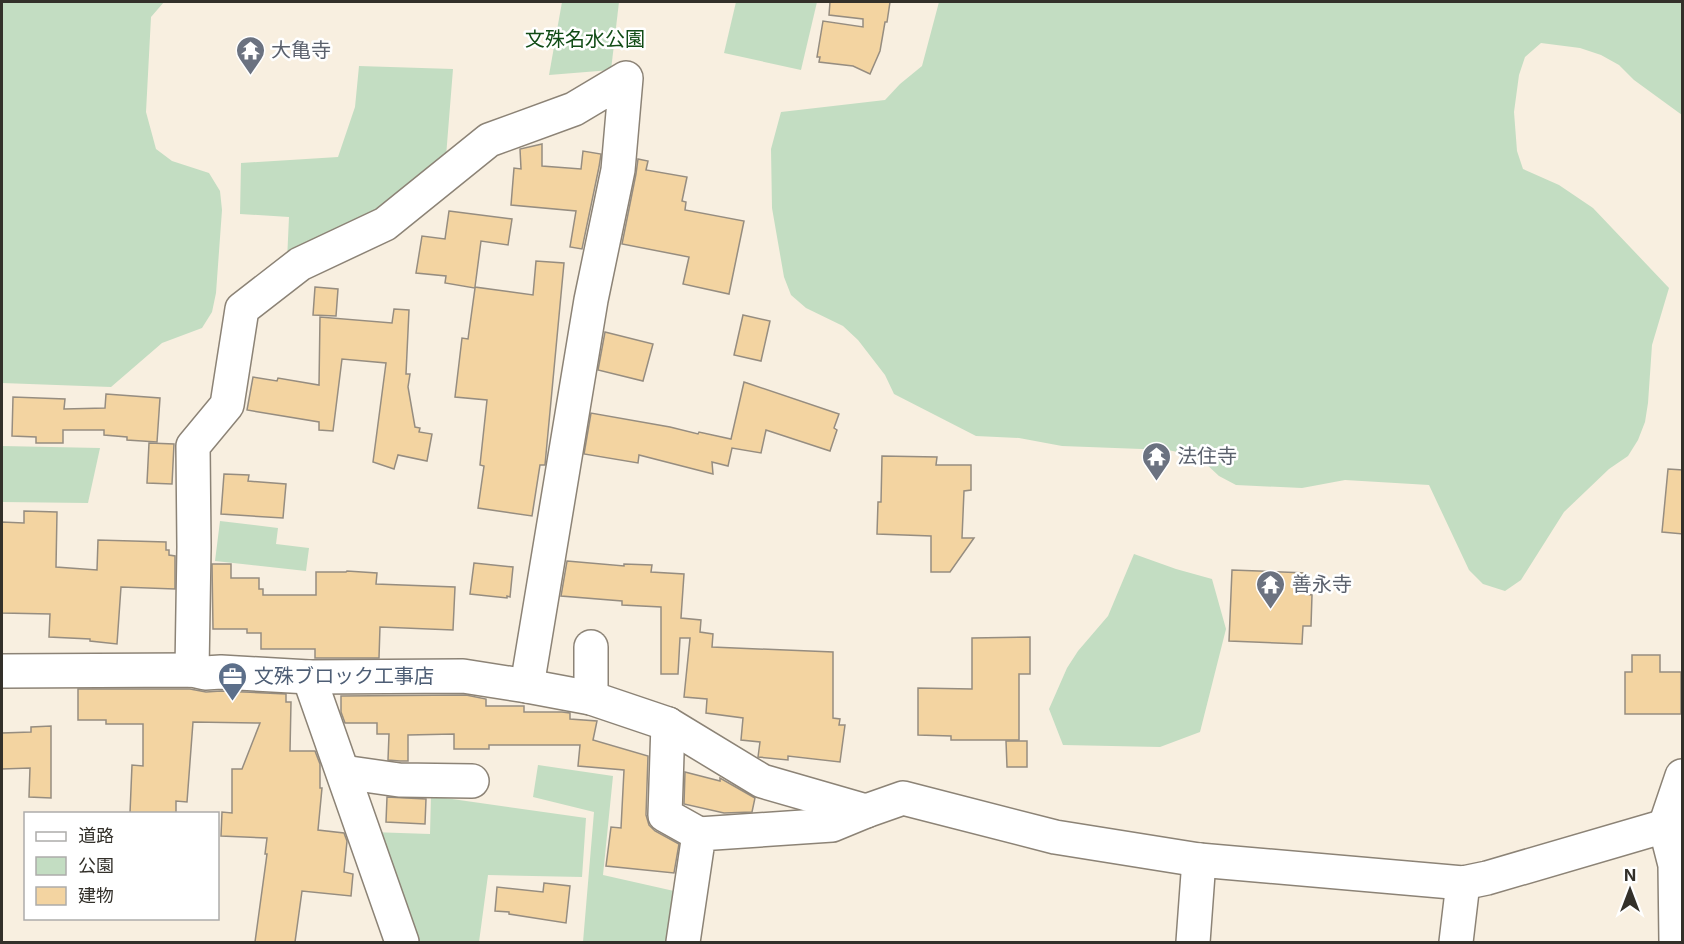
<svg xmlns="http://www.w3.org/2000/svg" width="1684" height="944" font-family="Inter,'Noto Sans JP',sans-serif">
<rect width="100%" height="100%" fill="#f8efe0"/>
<g fill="#c3ddc2">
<path d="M 2,2 L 164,2 L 151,17 L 146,112 L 156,149 L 172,161 L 209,173 L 220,191 L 222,210 L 216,293 L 212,312 L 202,328 L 162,343 L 111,387 L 2,383 Z"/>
<path d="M 562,2 L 619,2 L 611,70 L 549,75 Z"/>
<path d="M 736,2 L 817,2 L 801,70 L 724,53 Z"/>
<path d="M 939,2 L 1682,2 L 1682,115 L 1634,80 L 1619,65 L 1601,55 L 1580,48 L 1541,43 L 1525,57 L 1519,75 L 1514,112 L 1517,151 L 1523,169 L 1559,185 L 1593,208 L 1669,288 L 1652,345 L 1648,403 L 1645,422 L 1638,440 L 1628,456 L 1609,469 L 1564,512 L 1521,580 L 1505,591 L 1483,584 L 1469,570 L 1429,485 L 1345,480 L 1302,488 L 1236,485 L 1219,476 L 1204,462 L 1187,454 L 1168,450 L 1062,446 L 1019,438 L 976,436 L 894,394 L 885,375 L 858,340 L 843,326 L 806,308 L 791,295 L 784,277 L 772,208 L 771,149 L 781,112 L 885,100 L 900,84 L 922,66 Z"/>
<path d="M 359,66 L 453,69 L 445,169 L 397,208 L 287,261 L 289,217 L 240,214 L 241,163 L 338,157 L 355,107 Z"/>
<path d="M 2,446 L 100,448 L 88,503 L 2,502 Z"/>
<path d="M 220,521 L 278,528 L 276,544 L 309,548 L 306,571 L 215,561 Z"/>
<path d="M 1134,554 L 1176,569 L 1212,579 L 1226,629 L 1200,732 L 1160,747 L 1063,745 L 1049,709 L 1067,668 L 1078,651 L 1108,616 Z"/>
<path d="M 538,765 L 613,776 L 603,875 L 674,891 L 667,942 L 583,942 L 594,812 L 533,797 Z"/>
<path d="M 431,796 L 586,818 L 582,877 L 488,875 L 479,942 L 408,942 L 371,832 L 430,834 Z"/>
</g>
<g fill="#f3d4a1" stroke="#968d80" stroke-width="1.5">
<path d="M 830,2 L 890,2 L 887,22 L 885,22 L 880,51 L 870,74 L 853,66 L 819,62 L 820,57 L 817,57 L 823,21 L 863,27 L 863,19 L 829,15 Z"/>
<path d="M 542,144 L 542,166 L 581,169 L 583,151 L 601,154 L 599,167 L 582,249 L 570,247 L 576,211 L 511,205 L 514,168 L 521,169 L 520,149 Z"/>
<path d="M 638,159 L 648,161 L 646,170 L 687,177 L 682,201 L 686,202 L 685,210 L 744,221 L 729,294 L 683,284 L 689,257 L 622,244 L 636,174 Z"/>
<path d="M 449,211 L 512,219 L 508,245 L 481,241 L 475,287 L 533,295 L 536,261 L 564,263 L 546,454 L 545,465 L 540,465 L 532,516 L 478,508 L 484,466 L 480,465 L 487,400 L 455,397 L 462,338 L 468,339 L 475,288 L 445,283 L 446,276 L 416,273 L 422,236 L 445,239 Z"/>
<path d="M 315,287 L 338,289 L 336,316 L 313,315 Z"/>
<path d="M 394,309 L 409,310 L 406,374 L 410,374 L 408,387 L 415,427 L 420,428 L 419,432 L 432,434 L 427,461 L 398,455 L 394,469 L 373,462 L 386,363 L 342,359 L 333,431 L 319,430 L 319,422 L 247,410 L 253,377 L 277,381 L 278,378 L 319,385 L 320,317 L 392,323 Z"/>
<path d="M 743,315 L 770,321 L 761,361 L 734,355 Z"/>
<path d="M 605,332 L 653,344 L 643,381 L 598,370 Z"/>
<path d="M 744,382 L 839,414 L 834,428 L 837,430 L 830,451 L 766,430 L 761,453 L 732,448 L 728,466 L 712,462 L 713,474 L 639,455 L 638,463 L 584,454 L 591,413 L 670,427 L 698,434 L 699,432 L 731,439 Z"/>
<path d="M 106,394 L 160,398 L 157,442 L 127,440 L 127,437 L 104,435 L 104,430 L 63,430 L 63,443 L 36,443 L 36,437 L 12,436 L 13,397 L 65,399 L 64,409 L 105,408 Z"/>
<path d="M 149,443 L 174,444 L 172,484 L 147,483 Z"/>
<path d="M 882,456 L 937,457 L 936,465 L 971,465 L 971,490 L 964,491 L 962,538 L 974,538 L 950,572 L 931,572 L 931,536 L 877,534 L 878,502 L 881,502 Z"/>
<path d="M 1668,469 L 1683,470 L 1683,534 L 1662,532 Z"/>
<path d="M 224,474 L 249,475 L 248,481 L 286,484 L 283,518 L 221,514 Z"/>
<path d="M 24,511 L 57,512 L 56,567 L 97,570 L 98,540 L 166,542 L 166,550 L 169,550 L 169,555 L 175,556 L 175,589 L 121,587 L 117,644 L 90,641 L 90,639 L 49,637 L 50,614 L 2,613 L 2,522 L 24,523 Z"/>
<path d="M 567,561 L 624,566 L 624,564 L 652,565 L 651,572 L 684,574 L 681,618 L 701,620 L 700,632 L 713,634 L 712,647 L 833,652 L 833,718 L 840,719 L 839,725 L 845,725 L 840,762 L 788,756 L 788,760 L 758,757 L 760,742 L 741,740 L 743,718 L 706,713 L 707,699 L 684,697 L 690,638 L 680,638 L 678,674 L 661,674 L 661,607 L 622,605 L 622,601 L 561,596 Z"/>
<path d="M 474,563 L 513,567 L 510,597 L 507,596 L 507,598 L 470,594 Z"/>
<path d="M 212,564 L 231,564 L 231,578 L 259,578 L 259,589 L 263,589 L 263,595 L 316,595 L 316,572 L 346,572 L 347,571 L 377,573 L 376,584 L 455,587 L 453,630 L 380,627 L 379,658 L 315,658 L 315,649 L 261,649 L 261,633 L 247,633 L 247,629 L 213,629 Z"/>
<path d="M 1232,570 L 1306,573 L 1305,594 L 1312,595 L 1311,626 L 1303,626 L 1302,644 L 1229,641 Z"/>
<path d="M 1030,637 L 1030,674 L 1019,674 L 1019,740 L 951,740 L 951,736 L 918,735 L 918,688 L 972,689 L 972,638 Z"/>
<path d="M 1632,655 L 1660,655 L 1660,672 L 1681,672 L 1681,714 L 1625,714 L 1625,672 L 1632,672 Z"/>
<path d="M 78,689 L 190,689 L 206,692 L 221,691 L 286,694 L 286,702 L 291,702 L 290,751 L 315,751 L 320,764 L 320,788 L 322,788 L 318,830 L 344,833 L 347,841 L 344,872 L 353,874 L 351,896 L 302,891 L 295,942 L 255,942 L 267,854 L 265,854 L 267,838 L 221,836 L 222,812 L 232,813 L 232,769 L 242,769 L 260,723 L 193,722 L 187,802 L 176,801 L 176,813 L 130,813 L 132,765 L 143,766 L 143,724 L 106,724 L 106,720 L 78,720 Z"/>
<path d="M 466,695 L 486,699 L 486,706 L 524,706 L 524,712 L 562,712 L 570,713 L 570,719 L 597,721 L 593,740 L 648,756 L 646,815 L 649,825 L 655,831 L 679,844 L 674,873 L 606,866 L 611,827 L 621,828 L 624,770 L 578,766 L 580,745 L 489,745 L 489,749 L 454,749 L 454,734 L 408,735 L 408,761 L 400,761 L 388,760 L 389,734 L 377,734 L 377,723 L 345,723 L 341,712 L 341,696 Z"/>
<path d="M 51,726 L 51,798 L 29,797 L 30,768 L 2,769 L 2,733 L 31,732 L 31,727 Z"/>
<path d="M 1006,741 L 1027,741 L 1027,767 L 1007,767 Z"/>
<path d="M 685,772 L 720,781 L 720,778 L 755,798 L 752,812 L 724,813 L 684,804 Z"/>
<path d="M 387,797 L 426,799 L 425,824 L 386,822 Z"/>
<path d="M 544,883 L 570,886 L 566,923 L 509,914 L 509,912 L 495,911 L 497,887 L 543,892 Z"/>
</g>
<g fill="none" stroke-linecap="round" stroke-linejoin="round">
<defs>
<g id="minor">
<path d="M 192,670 L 194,547 L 193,446 L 227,405 L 242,309 L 300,264 L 385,224 L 489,140 L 574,109 L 626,78 L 618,170 L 591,300 L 527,686"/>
<path d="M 2,671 L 192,670 L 205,673 L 221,672 L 309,677 L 463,676 L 527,686 L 591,698 L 668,724 L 762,781 L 866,811 L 903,798 L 1055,837 L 1199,860 L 1463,883 L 1487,878 L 1665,826"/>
<path d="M 309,677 L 402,942"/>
<path d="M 591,698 L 591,647"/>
<path d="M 668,724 L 665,815 L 699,834"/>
<path d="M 343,772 L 399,780 L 472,781"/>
<path d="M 683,942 L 699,834 L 832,825 L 866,811"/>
<path d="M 1193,942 L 1199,860"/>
<path d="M 1456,942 L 1463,883"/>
<path d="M 1676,942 L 1675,865 L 1665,826 L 1682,776"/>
</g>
</defs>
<use href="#minor" stroke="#8c8376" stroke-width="36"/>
<use href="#minor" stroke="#fff" stroke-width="33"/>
</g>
<defs>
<symbol id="temple-pin" viewBox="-11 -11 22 30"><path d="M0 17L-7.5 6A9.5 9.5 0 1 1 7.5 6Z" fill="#6b7280" stroke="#fff"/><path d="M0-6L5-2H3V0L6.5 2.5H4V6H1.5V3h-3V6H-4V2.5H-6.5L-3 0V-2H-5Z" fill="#fff"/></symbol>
<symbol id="office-pin" viewBox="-11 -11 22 30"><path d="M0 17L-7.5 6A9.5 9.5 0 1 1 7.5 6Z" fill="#5c6f8a" stroke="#fff"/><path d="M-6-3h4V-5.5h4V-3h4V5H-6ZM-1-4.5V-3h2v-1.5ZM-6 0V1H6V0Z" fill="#fff"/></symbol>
</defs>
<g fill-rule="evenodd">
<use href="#temple-pin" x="234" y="34" width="33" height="45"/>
<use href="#temple-pin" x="1140" y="440" width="33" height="45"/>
<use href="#temple-pin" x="1254" y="568" width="33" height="45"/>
<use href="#office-pin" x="216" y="660" width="33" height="45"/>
</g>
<g text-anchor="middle" stroke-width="5" stroke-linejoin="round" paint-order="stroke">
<g font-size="20" fill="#114c16" stroke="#fff">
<text x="585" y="46">文殊名水公園</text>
</g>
<g font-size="20" fill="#5b616d" stroke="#fff" text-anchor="start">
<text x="271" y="57">大亀寺</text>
<text x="1177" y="463">法住寺</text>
<text x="1292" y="591">善永寺</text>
</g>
<g font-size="20" fill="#4e5e75" stroke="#fff" text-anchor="start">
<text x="254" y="683">文殊ブロック工事店</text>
</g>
</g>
<rect width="1684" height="944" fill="none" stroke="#33302a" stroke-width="6"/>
<rect x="24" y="812" width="195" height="108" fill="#ffffff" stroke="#adacaa" stroke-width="1.5"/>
<rect x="36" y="832" width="30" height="9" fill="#ffffff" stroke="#adacaa" stroke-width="1.5"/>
<text x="78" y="842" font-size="18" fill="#33302a">道路</text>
<rect x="36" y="857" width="30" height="18" fill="#c3ddc2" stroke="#adacaa" stroke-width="1.5"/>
<text x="78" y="872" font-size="18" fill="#33302a">公園</text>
<rect x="36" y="887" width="30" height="18" fill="#f3d4a1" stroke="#adacaa" stroke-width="1.5"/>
<text x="78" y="902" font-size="18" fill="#33302a">建物</text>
<g transform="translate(1630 890)" stroke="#ffffff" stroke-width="4.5" paint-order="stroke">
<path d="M0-4.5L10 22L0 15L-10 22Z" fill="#33302a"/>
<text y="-9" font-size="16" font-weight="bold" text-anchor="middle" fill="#33302a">N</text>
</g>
</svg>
